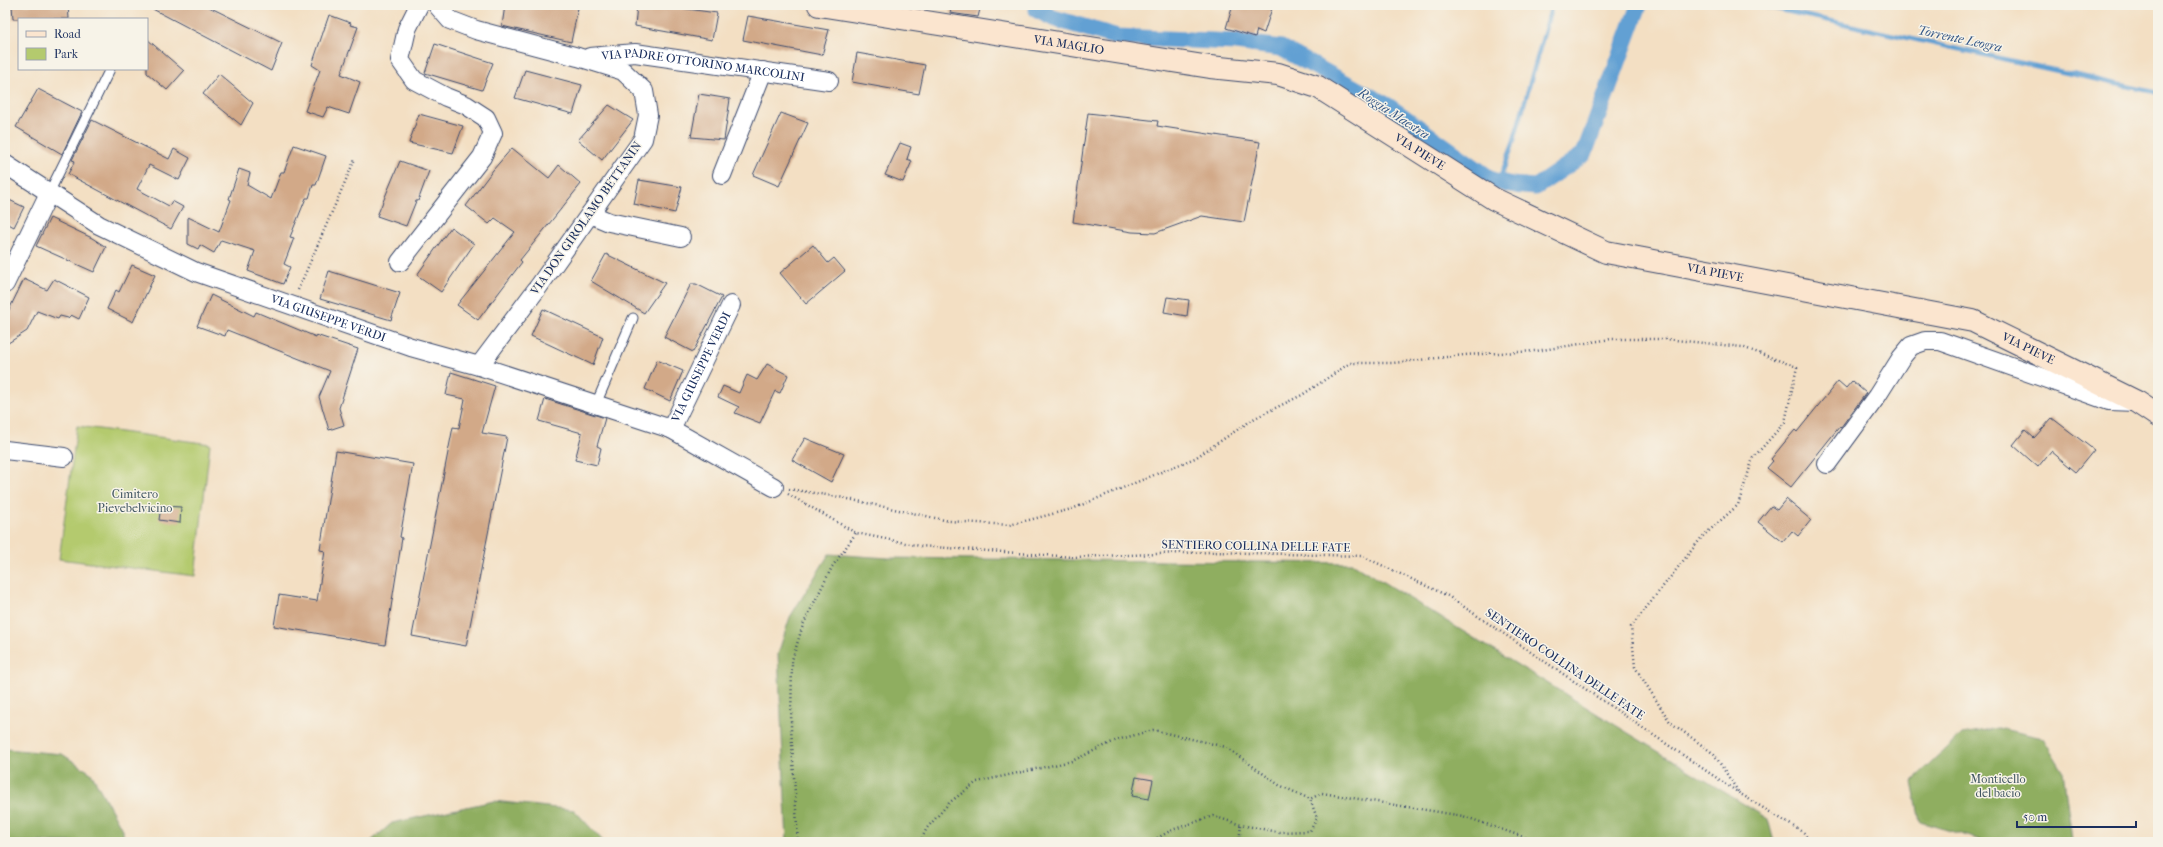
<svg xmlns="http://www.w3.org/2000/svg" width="2163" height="847" font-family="'IM FELL French Canon',serif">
<rect width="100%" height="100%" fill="#f7f3e8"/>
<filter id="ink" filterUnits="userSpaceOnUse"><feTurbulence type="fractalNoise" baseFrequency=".025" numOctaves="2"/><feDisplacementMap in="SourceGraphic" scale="8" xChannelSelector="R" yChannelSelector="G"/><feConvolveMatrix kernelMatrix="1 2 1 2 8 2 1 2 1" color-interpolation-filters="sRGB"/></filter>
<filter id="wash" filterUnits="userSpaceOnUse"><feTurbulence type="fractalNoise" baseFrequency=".012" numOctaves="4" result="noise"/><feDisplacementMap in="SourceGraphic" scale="16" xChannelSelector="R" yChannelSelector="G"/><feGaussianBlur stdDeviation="0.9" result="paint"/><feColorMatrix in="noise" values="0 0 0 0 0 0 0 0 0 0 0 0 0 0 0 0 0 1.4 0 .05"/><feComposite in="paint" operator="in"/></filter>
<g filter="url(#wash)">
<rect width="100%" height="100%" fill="#f3dfc3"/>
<path fill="#b4ca6e" stroke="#687c66" d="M 77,426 L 210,444 L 195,576 L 59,559 Z"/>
<g fill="#8fae61" stroke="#556e60">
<path d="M 829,554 L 889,558 L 1352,563 L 1768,819 L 1774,842 L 787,842 L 778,654 L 790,617 Z"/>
<path d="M 1998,728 L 2043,738 L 2063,771 L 2072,840 L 1988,842 L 1920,822 L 1912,781 L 1962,734 Z"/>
<path d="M 5,749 L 62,754 L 91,773 L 123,831 L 124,842 L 5,842 Z"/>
<path d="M 494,801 L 574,810 L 604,842 L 370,842 L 392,823 Z"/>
</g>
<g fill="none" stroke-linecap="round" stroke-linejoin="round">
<g stroke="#62a0d3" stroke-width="4.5">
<path d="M 1758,5 L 2158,93"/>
<path d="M 1499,181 L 1512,147 L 1552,5"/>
</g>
<path stroke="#62a0d3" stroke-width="17" d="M 1037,10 L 1053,18 L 1117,37 L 1236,42 L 1281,48 L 1388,106 L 1492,180 L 1511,185 L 1536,187 L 1584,154 L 1639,5"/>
</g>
<g id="blocks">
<g fill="#d2a988">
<path d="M 12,5 L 68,5 L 69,19 L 13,19 Z"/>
<path d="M 145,5 L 205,5 L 282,43 L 271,71 Z"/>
<path d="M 505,5 L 519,8 L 520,5 L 565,5 L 578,8 L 571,42 L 502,26 Z"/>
<path d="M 637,5 L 657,5 L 717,13 L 712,40 L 635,26 Z"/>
<path d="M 952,5 L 981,5 L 978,17 L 950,13 Z"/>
<path d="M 1233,5 L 1273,5 L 1264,33 L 1257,30 L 1255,37 L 1226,28 Z"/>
<path d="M 329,15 L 351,23 L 350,25 L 358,27 L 341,74 L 360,82 L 349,114 L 328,107 L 323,117 L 305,111 L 320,70 L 312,65 Z"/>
<path d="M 748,16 L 829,30 L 822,55 L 743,40 Z"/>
<path d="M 147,39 L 184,71 L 167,90 L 147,73 Z"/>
<path d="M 435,44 L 493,63 L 482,90 L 425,73 Z"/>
<path d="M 857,53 L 925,65 L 919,94 L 852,82 Z"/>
<path d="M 525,70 L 582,85 L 573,114 L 515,98 Z"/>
<path d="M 219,74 L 253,103 L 241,125 L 203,94 Z"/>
<path d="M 38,89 L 82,112 L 62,154 L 16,127 Z"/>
<path d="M 699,94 L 730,99 L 724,140 L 691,137 Z"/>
<path d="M 609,105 L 633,120 L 602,160 L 578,140 Z"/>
<path d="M 781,113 L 808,123 L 779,186 L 753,175 Z"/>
<path d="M 1088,113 L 1158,121 L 1157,126 L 1260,142 L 1244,222 L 1202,216 L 1155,233 L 1132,232 L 1073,222 Z"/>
<path d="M 419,114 L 463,126 L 453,153 L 409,143 Z"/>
<path d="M 92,120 L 169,159 L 174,149 L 190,158 L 179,180 L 149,165 L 137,189 L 169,206 L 172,201 L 183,207 L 171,229 L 68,174 L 75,161 L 72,160 Z"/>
<path d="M 900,143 L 911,147 L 907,159 L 912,161 L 903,182 L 885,175 Z"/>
<path d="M 294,145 L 326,156 L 316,185 L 313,185 L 309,198 L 306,198 L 290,237 L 294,238 L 284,264 L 290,267 L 283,284 L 248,271 L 255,251 L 221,240 L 214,253 L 200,245 L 198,249 L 188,244 L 188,217 L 219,232 L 231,200 L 229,199 L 239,169 L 250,173 L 247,185 L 271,199 L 281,172 L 284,172 Z"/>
<path d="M 512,148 L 549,178 L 559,165 L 581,184 L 520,260 L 522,262 L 478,320 L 457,305 L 515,232 L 495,218 L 489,224 L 466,206 L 493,170 Z"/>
<path d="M 400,161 L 429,171 L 418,201 L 416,201 L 406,226 L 377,216 Z"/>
<path d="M 639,180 L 682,187 L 675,213 L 634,204 Z"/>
<path d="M 5,198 L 24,207 L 14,227 L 5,222 Z"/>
<path d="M 50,218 L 92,238 L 106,247 L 94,272 L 36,246 Z"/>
<path d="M 451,227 L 474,244 L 441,292 L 417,275 Z"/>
<path d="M 813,245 L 828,263 L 834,258 L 845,271 L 806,304 L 780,273 Z"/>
<path d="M 606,254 L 665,283 L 644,313 L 591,281 Z"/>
<path d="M 132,265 L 155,275 L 133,322 L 107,309 L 116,290 L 119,292 Z"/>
<path d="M 329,271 L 400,293 L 391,320 L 320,299 Z"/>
<path d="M 24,279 L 47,290 L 54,279 L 89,297 L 79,319 L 71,315 L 68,318 L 60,316 L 58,319 L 37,311 L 27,331 L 5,345 L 5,318 Z"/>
<path d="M 691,284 L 696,284 L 722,297 L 693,352 L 664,337 Z"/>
<path d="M 211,295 L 254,316 L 256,312 L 316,337 L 316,335 L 358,349 L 339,408 L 344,425 L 329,430 L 319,397 L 330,371 L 227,330 L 225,336 L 197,326 Z"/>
<path d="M 1167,297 L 1189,300 L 1187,316 L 1164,312 Z"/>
<path d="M 543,309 L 603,337 L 593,365 L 531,336 Z"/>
<path d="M 657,360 L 683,371 L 670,401 L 645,389 Z"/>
<path d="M 767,364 L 788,375 L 780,393 L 775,391 L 760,423 L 735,413 L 739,407 L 718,397 L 723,386 L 739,393 L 747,375 L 757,380 Z"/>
<path d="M 451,372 L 495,386 L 482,433 L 507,437 L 466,646 L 412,636 L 453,427 L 459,428 L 465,399 L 446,395 Z"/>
<path d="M 1838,381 L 1846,388 L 1852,381 L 1866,393 L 1841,427 L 1840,426 L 1791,487 L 1767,468 L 1773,461 L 1771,459 L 1784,443 L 1795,430 L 1797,432 Z"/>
<path d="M 545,399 L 605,418 L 597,446 L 601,448 L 597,465 L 575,460 L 582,433 L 539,421 Z"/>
<path d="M 2052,418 L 2094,450 L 2076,472 L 2051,451 L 2038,467 L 2013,445 L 2025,430 L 2034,438 Z"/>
<path d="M 805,438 L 844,454 L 831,482 L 792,460 Z"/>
<path d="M 336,451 L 413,464 L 400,537 L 402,538 L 385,645 L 274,626 L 279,595 L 317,601 L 325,551 L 320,550 Z"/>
<path d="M 1786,499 L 1811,520 L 1798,536 L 1792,531 L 1783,542 L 1758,522 L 1771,506 L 1777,510 Z"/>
<path d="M 161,506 L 181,507 L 180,523 L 159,520 Z"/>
<path d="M 1136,777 L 1153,780 L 1149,799 L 1132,796 Z"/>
</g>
</g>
</g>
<g filter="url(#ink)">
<use href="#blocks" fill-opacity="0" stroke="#3b496d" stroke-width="1"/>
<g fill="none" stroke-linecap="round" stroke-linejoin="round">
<defs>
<g id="lane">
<path d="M 49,193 L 110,69"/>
<path d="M 596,404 L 633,318"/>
</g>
<g id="street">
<path d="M 437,5 L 450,20 L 476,30 L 578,57 L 623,71 L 644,91 L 648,115 L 643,139 L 539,286 L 479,366"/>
<path id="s1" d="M 590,57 L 635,53 L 829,81"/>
<path id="s2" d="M 5,164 L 99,225 L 196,272 L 411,347 L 479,366 L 671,429 L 774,487"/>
<path d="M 722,175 L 763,71"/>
<path d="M 590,214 L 609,222 L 681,237"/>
<path d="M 400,262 L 482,157 L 493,133 L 486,118 L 466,105 L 446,97 L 414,80 L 400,60 L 407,29 L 419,5"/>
<path d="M 5,284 L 49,193"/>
<path id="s3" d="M 671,429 L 731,305"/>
<path d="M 5,450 L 64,457"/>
<path d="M 1827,464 L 1877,396 L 1901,358 L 1911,346 L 1925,341 L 1940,341 L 2109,401 L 2136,402"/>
</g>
<g id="secondary">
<path id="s4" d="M 819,5 L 1210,67 L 1278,74 L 1318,87 L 1494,199 L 1606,252 L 1973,321 L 2137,402 L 2158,416"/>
</g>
</defs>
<use href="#lane" stroke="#3b496d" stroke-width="11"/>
<use href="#street" stroke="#3b496d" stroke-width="20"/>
<use href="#secondary" stroke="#3b496d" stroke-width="24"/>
<g stroke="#3b496d" stroke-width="2.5" stroke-dasharray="1 3" stroke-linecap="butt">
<path d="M 298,290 L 355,159"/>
<path d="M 789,489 L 839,497 L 949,521 L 1009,525 L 1072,509 L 1195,458 L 1255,418 L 1302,395 L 1350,363 L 1393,363 L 1464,355 L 1536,351 L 1611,339 L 1666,339 L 1742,347 L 1797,367 L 1785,422 L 1753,458 L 1738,505 L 1702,537 L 1631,627 L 1635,667 L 1670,722 L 1714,754 L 1739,793"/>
<path d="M 788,494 L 856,533 L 920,546 L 1073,557 L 1212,552 L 1362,556 L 1448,596 L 1739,793 L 1804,833 L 1810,842"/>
<path d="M 798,842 L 791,728 L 792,660 L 803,625 L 832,567 L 856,533"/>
<path d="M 920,842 L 927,828 L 950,802 L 977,782 L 1072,761 L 1117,740 L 1153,730 L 1226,747 L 1279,785 L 1310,799"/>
<path d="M 1150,842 L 1172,830 L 1213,816 L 1241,825 L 1279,832 L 1310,831 L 1317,818 L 1310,799 L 1322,793 L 1463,816 L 1538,842"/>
<path d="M 1239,842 L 1241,825"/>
</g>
<use href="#lane" stroke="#fff" stroke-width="9"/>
<use href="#street" stroke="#fff" stroke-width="18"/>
<use href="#secondary" stroke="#fbe5cf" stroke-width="22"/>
</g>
</g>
<g text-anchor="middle" stroke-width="3" stroke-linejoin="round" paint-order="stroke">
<g font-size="12" fill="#1b2f5e" stroke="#f7f3e8">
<text dy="4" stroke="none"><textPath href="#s4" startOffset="253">VIA MAGLIO</textPath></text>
<text dy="4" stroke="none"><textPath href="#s1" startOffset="114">VIA PADRE OTTORINO MARCOLINI</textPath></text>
<text dy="4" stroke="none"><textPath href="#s4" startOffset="627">VIA PIEVE</textPath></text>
<text transform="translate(586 218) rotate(-55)" y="4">VIA DON GIROLAMO BETTANIN</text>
<text dy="4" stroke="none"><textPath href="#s4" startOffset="950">VIA PIEVE</textPath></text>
<text dy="4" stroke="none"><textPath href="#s2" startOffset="360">VIA GIUSEPPE VERDI</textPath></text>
<text dy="4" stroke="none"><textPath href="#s4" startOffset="1274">VIA PIEVE</textPath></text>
<text dy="4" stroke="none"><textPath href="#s3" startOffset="69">VIA GIUSEPPE VERDI</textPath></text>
<text transform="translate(1256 546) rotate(1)" y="4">SENTIERO COLLINA DELLE FATE</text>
<text transform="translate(1565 664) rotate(34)" y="4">SENTIERO COLLINA DELLE FATE</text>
</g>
<g font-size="12" fill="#415662" stroke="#f7f3e8">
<text x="135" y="498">Cimitero<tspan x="135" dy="14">Pievebelvicino</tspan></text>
<text x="1998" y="783">Monticello<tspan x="1998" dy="14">del bacio</tspan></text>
</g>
<g font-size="13" font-style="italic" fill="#345787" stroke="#f7f3e8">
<text transform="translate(1960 38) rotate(12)" y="5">Torrente Leogra</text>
<text transform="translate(1394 113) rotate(33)" y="5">Roggia Maestra</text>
</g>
</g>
<rect width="2163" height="847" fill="none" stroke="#f7f3e8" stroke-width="20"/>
<rect x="18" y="18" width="130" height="52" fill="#f7f3e8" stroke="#9fa5b1"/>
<rect x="26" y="31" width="20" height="6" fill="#fbe5cf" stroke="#9fa5b1"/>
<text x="54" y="38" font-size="12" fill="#1b2f5e">Road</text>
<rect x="26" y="48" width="20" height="12" fill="#b4ca6e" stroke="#9fa5b1"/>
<text x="54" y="58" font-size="12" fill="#1b2f5e">Park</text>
<path d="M2017 821v6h119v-6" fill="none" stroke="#1b2f5e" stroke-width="2"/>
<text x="2023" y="821" font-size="12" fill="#1b2f5e" stroke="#f7f3e8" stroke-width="3" paint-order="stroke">50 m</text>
</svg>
